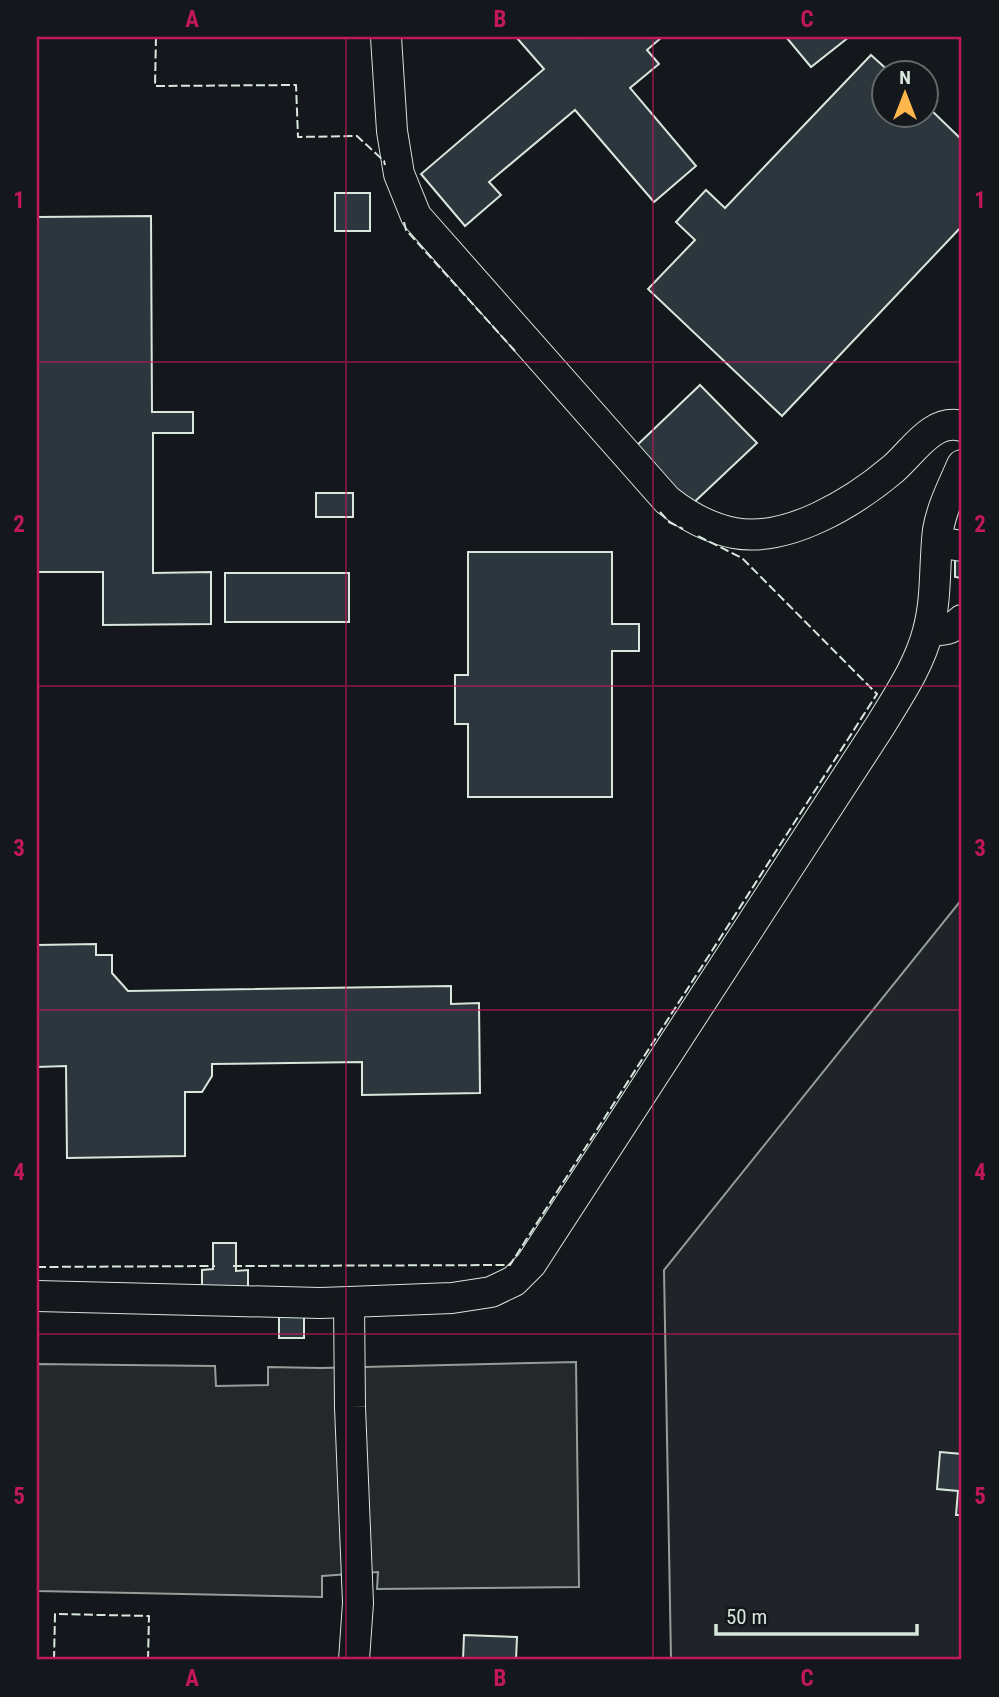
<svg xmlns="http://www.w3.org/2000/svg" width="999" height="1697" font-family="'Roboto Condensed',sans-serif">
<rect width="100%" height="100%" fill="#14181c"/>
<path fill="#202428" stroke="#939e99" stroke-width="2" d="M 962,899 L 962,1660 L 671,1660 L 664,1270 Z"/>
<path fill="#24282b" stroke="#939e99" stroke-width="2" d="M 576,1362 L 579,1587 L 377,1589 L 378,1572 L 322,1576 L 322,1597 L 37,1591 L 37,1364 L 215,1366 L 216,1386 L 268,1385 L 268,1367 L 321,1368 Z"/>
<g fill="#2c363c" stroke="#d8e6dc" stroke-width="2">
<path d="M 516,37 L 580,37 L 581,38 L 583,37 L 662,37 L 647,50 L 659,64 L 630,88 L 696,166 L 654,202 L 575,110 L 489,182 L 501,195 L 465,226 L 421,174 L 544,69 Z"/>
<path d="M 786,37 L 849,37 L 811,67 Z"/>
<path d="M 871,55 L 892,74 L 884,74 L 884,116 L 926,116 L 926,105 L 962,140 L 962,226 L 782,416 L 648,289 L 695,240 L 676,222 L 706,190 L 725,208 Z"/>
<rect x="335" y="193" width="35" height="38"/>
<path d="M 151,216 L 152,412 L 193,412 L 193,433 L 153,433 L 153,573 L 211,572 L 211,624 L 103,625 L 103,572 L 37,572 L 37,217 Z"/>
<path d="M 700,385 L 757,443 L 689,507 L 633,449 Z"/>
<rect x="316" y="493" width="37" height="24"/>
<path d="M 468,552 L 612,552 L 612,624 L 639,624 L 639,651 L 612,651 L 612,797 L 468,797 L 468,724 L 455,724 L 455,675 L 468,675 Z"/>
<path d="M 955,553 L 962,553 L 962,578 L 955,577 Z"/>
<rect x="225" y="573" width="124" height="49"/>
<path d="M 96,944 L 96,955 L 112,955 L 112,973 L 128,991 L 451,986 L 451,1004 L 479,1003 L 480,1093 L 362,1095 L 362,1062 L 212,1064 L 212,1076 L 202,1092 L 185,1092 L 185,1156 L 67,1158 L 66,1066 L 37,1067 L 37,945 Z"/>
<path d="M 213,1243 L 236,1243 L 236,1271 L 248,1270 L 248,1292 L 202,1292 L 202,1270 L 213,1269 Z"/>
<rect x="279" y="1313" width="25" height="25"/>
<path d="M 940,1452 L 962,1454 L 962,1515 L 956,1515 L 958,1491 L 937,1489 Z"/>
<path d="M 464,1635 L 517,1637 L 516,1660 L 463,1660 Z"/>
</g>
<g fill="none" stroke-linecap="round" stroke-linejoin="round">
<defs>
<g id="minor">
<path d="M 386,37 L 392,131 L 399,174 L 416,216 L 667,500 C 687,516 709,528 734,533 C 788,543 854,502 893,469 C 913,452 932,418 962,426"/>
<path d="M 937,542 L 962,546"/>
<path d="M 929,630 C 943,631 951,630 962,620"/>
<path d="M 37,1296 L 320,1303 L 349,1302"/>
<path d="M 354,1660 L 358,1603 L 350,1407 L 349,1302 L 452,1298 L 491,1292 L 514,1281 L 531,1264 L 880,726 C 898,696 919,666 928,631 C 937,598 934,564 938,530 C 942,507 953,486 962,465"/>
</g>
</defs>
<use href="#minor" stroke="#d8e6dc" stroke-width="32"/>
<use href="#minor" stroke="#14181c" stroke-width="30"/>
<g stroke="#d8e6dc" stroke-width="2" stroke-dasharray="9 3.5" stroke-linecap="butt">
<path d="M 156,37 L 155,86 L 296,85 L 298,137 L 357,136 L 384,161 L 385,165"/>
<path d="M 404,222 L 406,230 L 515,351"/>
<path d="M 660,512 L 669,522 L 683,529"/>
<path d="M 233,1266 L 510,1265 L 877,694 L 742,558 L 698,536"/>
<path d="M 37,1267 L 215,1266"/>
<path d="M 54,1660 L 55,1614 L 149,1616 L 148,1660"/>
</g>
</g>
<path fill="none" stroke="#c2185b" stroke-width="2" stroke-opacity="0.55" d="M 346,37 L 346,1660M 653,37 L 653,1660M 37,362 L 962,362M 37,686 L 962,686M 37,1010 L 962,1010M 37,1334 L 962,1334"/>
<rect width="999" height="1697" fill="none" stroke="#14181c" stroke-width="77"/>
<g transform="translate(905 94)"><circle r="33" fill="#14181c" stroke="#626a69" stroke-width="2"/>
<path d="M0-5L12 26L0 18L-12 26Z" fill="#ffb74d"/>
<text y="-10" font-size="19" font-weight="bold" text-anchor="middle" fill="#d8e6dc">N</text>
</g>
<path d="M716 1624v10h201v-10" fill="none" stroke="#d8e6dc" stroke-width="3.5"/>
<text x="726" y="1624" font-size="21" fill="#d8e6dc" stroke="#14181c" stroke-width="5" paint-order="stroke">50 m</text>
<rect x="38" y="38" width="922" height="1620" fill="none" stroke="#c2185b" stroke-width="2.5"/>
<g font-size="23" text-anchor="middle" font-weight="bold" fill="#c2185b">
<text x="192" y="27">A</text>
<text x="500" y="27">B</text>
<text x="807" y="27">C</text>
<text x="19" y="208">1</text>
<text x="980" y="208">1</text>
<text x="19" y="532">2</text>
<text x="980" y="532">2</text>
<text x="19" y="856">3</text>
<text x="980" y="856">3</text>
<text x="19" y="1180">4</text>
<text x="980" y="1180">4</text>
<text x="19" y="1504">5</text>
<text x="980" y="1504">5</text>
<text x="192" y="1686">A</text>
<text x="500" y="1686">B</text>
<text x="807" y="1686">C</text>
</g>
</svg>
